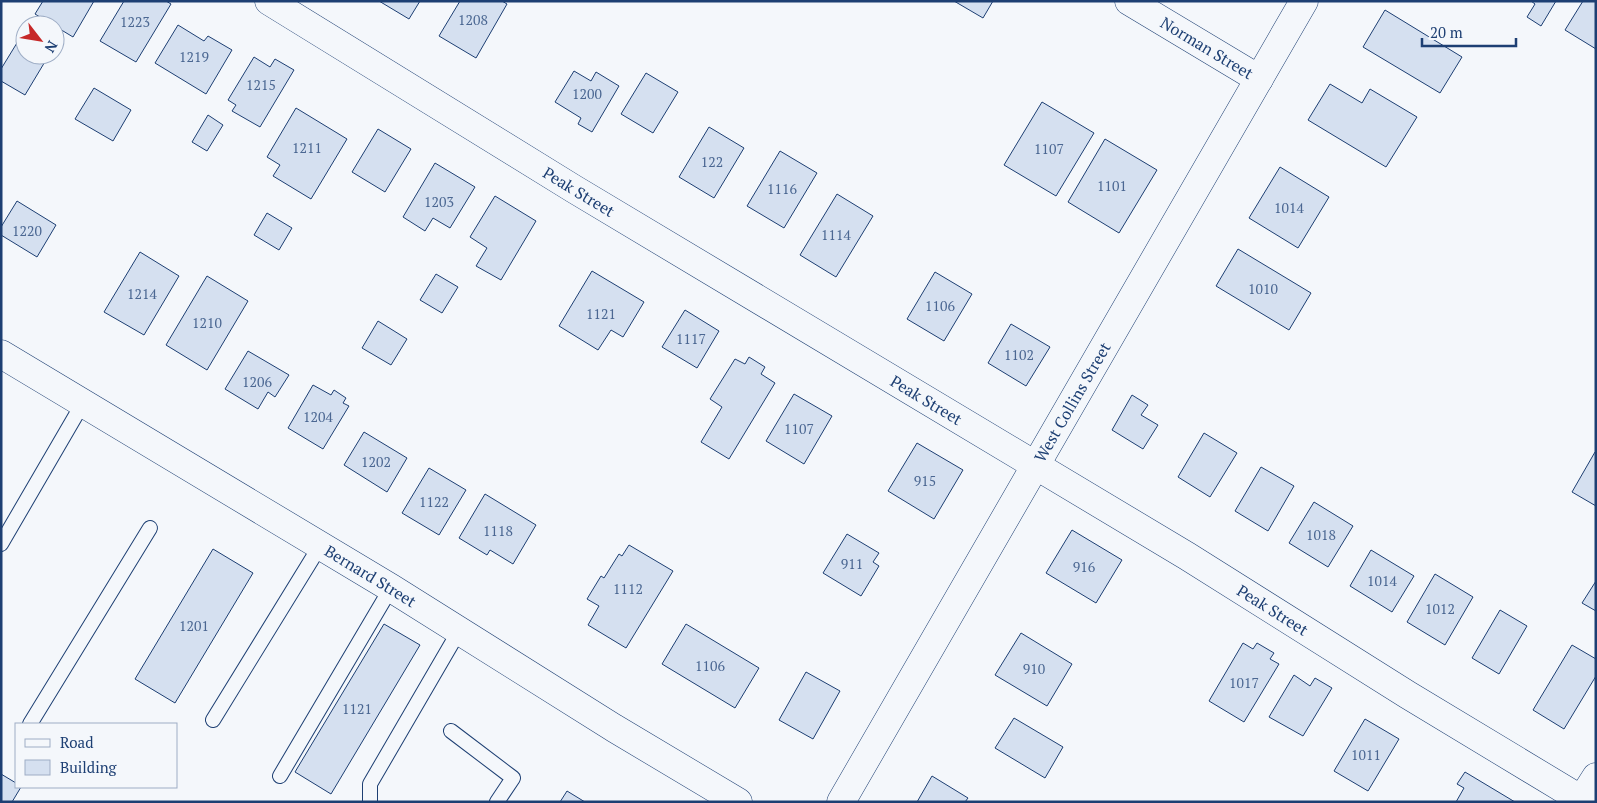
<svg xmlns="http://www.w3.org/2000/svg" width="1597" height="803" font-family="'PT Serif',serif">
<rect width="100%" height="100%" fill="#f4f7fb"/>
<g fill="#d5e0f0" stroke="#1d3f73">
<path d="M 43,1 L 94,1 L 73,37 L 35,14 Z"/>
<path d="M 124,1 L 166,1 L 171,4 L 136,62 L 100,41 Z"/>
<path d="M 379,1 L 420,1 L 409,19 Z"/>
<path d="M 460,1 L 502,1 L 507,4 L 476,58 L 439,36 Z"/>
<path d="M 954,1 L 993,1 L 983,18 Z"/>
<path d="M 1531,1 L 1556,1 L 1541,26 L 1527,17 L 1535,4 Z"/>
<path d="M 1583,1 L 1596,1 L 1596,49 L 1565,30 Z"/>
<path d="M 1385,10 L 1462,57 L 1440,93 L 1363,47 Z"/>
<path d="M 178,25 L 204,41 L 208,36 L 232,50 L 206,94 L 155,63 Z"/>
<path d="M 20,38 L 25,41 L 25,55 L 49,55 L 25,95 L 1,81 L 1,69 Z"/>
<path d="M 254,57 L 270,67 L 275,59 L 294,70 L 260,127 L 232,111 L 236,105 L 228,100 Z"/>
<path d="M 574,71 L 591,81 L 596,72 L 619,86 L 592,132 L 578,124 L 581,118 L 555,102 Z"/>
<path d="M 646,73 L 678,92 L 653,133 L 621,114 Z"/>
<path d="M 1330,84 L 1362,103 L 1370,89 L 1417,117 L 1386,167 L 1308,120 Z"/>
<path d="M 94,88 L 131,110 L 113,141 L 75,119 Z"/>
<path d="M 1042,102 L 1094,133 L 1056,196 L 1004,165 Z"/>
<path d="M 296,108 L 347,139 L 311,199 L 273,176 L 280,165 L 267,157 Z"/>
<path d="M 208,115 L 223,125 L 207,151 L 192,142 Z"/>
<path d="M 709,127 L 744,148 L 714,198 L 679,177 Z"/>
<path d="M 378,129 L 411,149 L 385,192 L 352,172 Z"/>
<path d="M 1105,139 L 1157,170 L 1119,233 L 1068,202 Z"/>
<path d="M 780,151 L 817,173 L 784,228 L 747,206 Z"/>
<path d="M 435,163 L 475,187 L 450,228 L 433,218 L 425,231 L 403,217 Z"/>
<path d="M 1280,167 L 1329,197 L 1298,248 L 1249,218 Z"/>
<path d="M 837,194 L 873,216 L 836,277 L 800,255 Z"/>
<path d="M 495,196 L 536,221 L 501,280 L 476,266 L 487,248 L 470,237 Z"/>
<path d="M 17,201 L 56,225 L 37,257 L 1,235 L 1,227 Z"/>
<path d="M 267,213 L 292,228 L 279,250 L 254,235 Z"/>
<path d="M 1238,249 L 1311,293 L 1289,330 L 1216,286 Z"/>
<path d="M 140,252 L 179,276 L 144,335 L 104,312 Z"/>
<path d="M 592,271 L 644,302 L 623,337 L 611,330 L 598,350 L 559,326 Z"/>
<path d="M 935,272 L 972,294 L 944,341 L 907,319 Z"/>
<path d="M 436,274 L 458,287 L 442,313 L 420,300 Z"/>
<path d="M 207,276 L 248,301 L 207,370 L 166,345 Z"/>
<path d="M 685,310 L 719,331 L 697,368 L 662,347 Z"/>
<path d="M 378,321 L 407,339 L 391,365 L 362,348 Z"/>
<path d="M 1011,324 L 1050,347 L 1026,386 L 988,363 Z"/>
<path d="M 248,351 L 289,375 L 275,397 L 268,392 L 258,409 L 225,389 Z"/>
<path d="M 749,357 L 765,367 L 761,374 L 775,383 L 729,459 L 701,442 L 722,407 L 710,399 L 735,359 L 745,364 Z"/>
<path d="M 313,385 L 331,395 L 334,390 L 346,398 L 343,403 L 349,406 L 323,449 L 288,428 Z"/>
<path d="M 794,394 L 832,416 L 804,464 L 766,441 Z"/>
<path d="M 1132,395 L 1148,405 L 1141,415 L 1158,425 L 1143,449 L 1112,430 Z"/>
<path d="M 364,432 L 407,458 L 387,492 L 344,465 Z"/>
<path d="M 1204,433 L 1237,453 L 1210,497 L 1178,477 Z"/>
<path d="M 917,443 L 963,470 L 934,519 L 888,491 Z"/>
<path d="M 1595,452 L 1596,453 L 1596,506 L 1572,492 Z"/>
<path d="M 1261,467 L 1294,486 L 1268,531 L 1235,511 Z"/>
<path d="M 429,468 L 466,490 L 439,535 L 402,513 Z"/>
<path d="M 485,494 L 536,525 L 513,564 L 490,550 L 487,555 L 459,538 Z"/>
<path d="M 1314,502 L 1353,526 L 1328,567 L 1289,543 Z"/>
<path d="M 1072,530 L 1122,560 L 1096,603 L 1046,573 Z"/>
<path d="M 847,534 L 879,553 L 873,562 L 879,566 L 861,596 L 823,573 Z"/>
<path d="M 629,545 L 673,571 L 626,648 L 588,625 L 599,606 L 587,599 L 601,576 L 604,578 L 619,554 L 622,556 Z"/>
<path d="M 213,549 L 253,573 L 175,703 L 135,679 Z"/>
<path d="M 1371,550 L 1414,576 L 1392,612 L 1350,586 Z"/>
<path d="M 1435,574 L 1473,597 L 1445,645 L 1407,622 Z"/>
<path d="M 1596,581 L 1596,611 L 1582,603 Z"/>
<path d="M 1500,610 L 1527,626 L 1499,674 L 1472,658 Z"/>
<path d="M 384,624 L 420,645 L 331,794 L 295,772 Z"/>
<path d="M 686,624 L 759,668 L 735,708 L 662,664 Z"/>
<path d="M 1021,633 L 1072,664 L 1047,706 L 995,675 Z"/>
<path d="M 1243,643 L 1253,649 L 1257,643 L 1274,653 L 1270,659 L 1279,664 L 1244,722 L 1209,701 Z"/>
<path d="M 1572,645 L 1596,659 L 1596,676 L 1564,729 L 1533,710 Z"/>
<path d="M 806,672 L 840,691 L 813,739 L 779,720 Z"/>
<path d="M 1294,675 L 1310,686 L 1315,678 L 1332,688 L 1303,736 L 1269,717 Z"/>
<path d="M 1014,718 L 1063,747 L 1045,778 L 995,748 Z"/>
<path d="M 1365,719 L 1399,739 L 1368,791 L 1334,771 Z"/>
<path d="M 1465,772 L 1515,802 L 1456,802 L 1464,788 L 1457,784 Z"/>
<path d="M 1,774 L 16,783 L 16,787 L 21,787 L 12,802 L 1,802 Z"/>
<path d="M 932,776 L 968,798 L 965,802 L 917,802 Z"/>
<path d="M 567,791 L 585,802 L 560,802 Z"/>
</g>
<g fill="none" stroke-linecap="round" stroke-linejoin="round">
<defs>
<g id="service">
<path d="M 1,544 L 83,403"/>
<path d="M 213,720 L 320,546"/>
<path d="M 30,724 L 150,528"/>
<path d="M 451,731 L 513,778 L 497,802"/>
<path d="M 280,776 L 391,588"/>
<path d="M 370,802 L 370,784 L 459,631"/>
</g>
<g id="minor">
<path id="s1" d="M 269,1 L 574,189 L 1187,556 L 1408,695 L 1582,800"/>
<path id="s2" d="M 1129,1 L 1259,79"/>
<path id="s3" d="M 841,802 L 1304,1"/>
<path d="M 1580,802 L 1596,777"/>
</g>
<g id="tertiary">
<path id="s4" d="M 1,354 L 391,588 L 614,728 L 738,802"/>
</g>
</defs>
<use href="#service" stroke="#1d3f73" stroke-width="16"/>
<use href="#minor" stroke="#1d3f73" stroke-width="29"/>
<use href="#tertiary" stroke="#1d3f73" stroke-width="29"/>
<use href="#service" stroke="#f4f7fb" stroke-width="14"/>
<use href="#minor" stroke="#f4f7fb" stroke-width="28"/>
<use href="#tertiary" stroke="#f4f7fb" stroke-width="28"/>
</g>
<g text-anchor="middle" stroke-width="4" stroke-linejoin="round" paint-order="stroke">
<g font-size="14" fill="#4b6792">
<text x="473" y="25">1208</text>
<text x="135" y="27">1223</text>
<text x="194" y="62">1219</text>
<text x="261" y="90">1215</text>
<text x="587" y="99">1200</text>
<text x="307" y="153">1211</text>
<text x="1049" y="154">1107</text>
<text x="712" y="167">122</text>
<text x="1112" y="191">1101</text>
<text x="782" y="194">1116</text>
<text x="439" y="207">1203</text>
<text x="1289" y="213">1014</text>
<text x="27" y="236">1220</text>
<text x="836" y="240">1114</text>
<text x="1263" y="294">1010</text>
<text x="142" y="299">1214</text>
<text x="940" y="311">1106</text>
<text x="601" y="319">1121</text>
<text x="207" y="328">1210</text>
<text x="691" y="344">1117</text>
<text x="1019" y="360">1102</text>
<text x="257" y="387">1206</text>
<text x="318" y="422">1204</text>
<text x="799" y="434">1107</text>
<text x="376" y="467">1202</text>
<text x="925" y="486">915</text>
<text x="434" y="507">1122</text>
<text x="498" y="536">1118</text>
<text x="1321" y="540">1018</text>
<text x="852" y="569">911</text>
<text x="1084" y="572">916</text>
<text x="1382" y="586">1014</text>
<text x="628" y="594">1112</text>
<text x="1440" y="614">1012</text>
<text x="194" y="631">1201</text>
<text x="710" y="671">1106</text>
<text x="1034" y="674">910</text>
<text x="1244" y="688">1017</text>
<text x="357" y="714">1121</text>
<text x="1366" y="760">1011</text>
</g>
<g font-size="16" fill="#1d3f73" stroke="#f4f7fb">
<text dy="6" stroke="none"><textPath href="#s2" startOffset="91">Norman Street</textPath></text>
<text dy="6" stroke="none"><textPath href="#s1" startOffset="364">Peak Street</textPath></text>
<text dy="6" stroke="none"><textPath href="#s1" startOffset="769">Peak Street</textPath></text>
<text dy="6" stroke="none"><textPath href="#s3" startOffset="462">West Collins Street</textPath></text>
<text dy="6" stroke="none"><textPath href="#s4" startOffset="431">Bernard Street</textPath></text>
<text dy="6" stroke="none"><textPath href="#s1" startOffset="1174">Peak Street</textPath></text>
</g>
</g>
<rect width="1597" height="803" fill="none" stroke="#1d3f73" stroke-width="5"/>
<rect x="15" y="723" width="162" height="65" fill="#f4f7fb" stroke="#9eadc5"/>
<rect x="25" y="739" width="25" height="8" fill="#f4f7fb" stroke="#9eadc5"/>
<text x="60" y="748" font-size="15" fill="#1d3f73">Road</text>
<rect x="25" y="760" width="25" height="15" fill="#d5e0f0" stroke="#9eadc5"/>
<text x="60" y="773" font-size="15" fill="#1d3f73">Building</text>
<g transform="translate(40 40) rotate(121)"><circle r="24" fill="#f4f7fb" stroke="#9eadc5"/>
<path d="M0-4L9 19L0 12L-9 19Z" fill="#c62828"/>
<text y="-8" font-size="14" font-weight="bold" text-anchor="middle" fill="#1d3f73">N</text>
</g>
<path d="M1422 38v8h94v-8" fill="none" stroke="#1d3f73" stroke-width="2.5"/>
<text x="1430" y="38" font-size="15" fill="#1d3f73" stroke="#f4f7fb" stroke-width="4" paint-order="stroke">20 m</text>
</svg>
